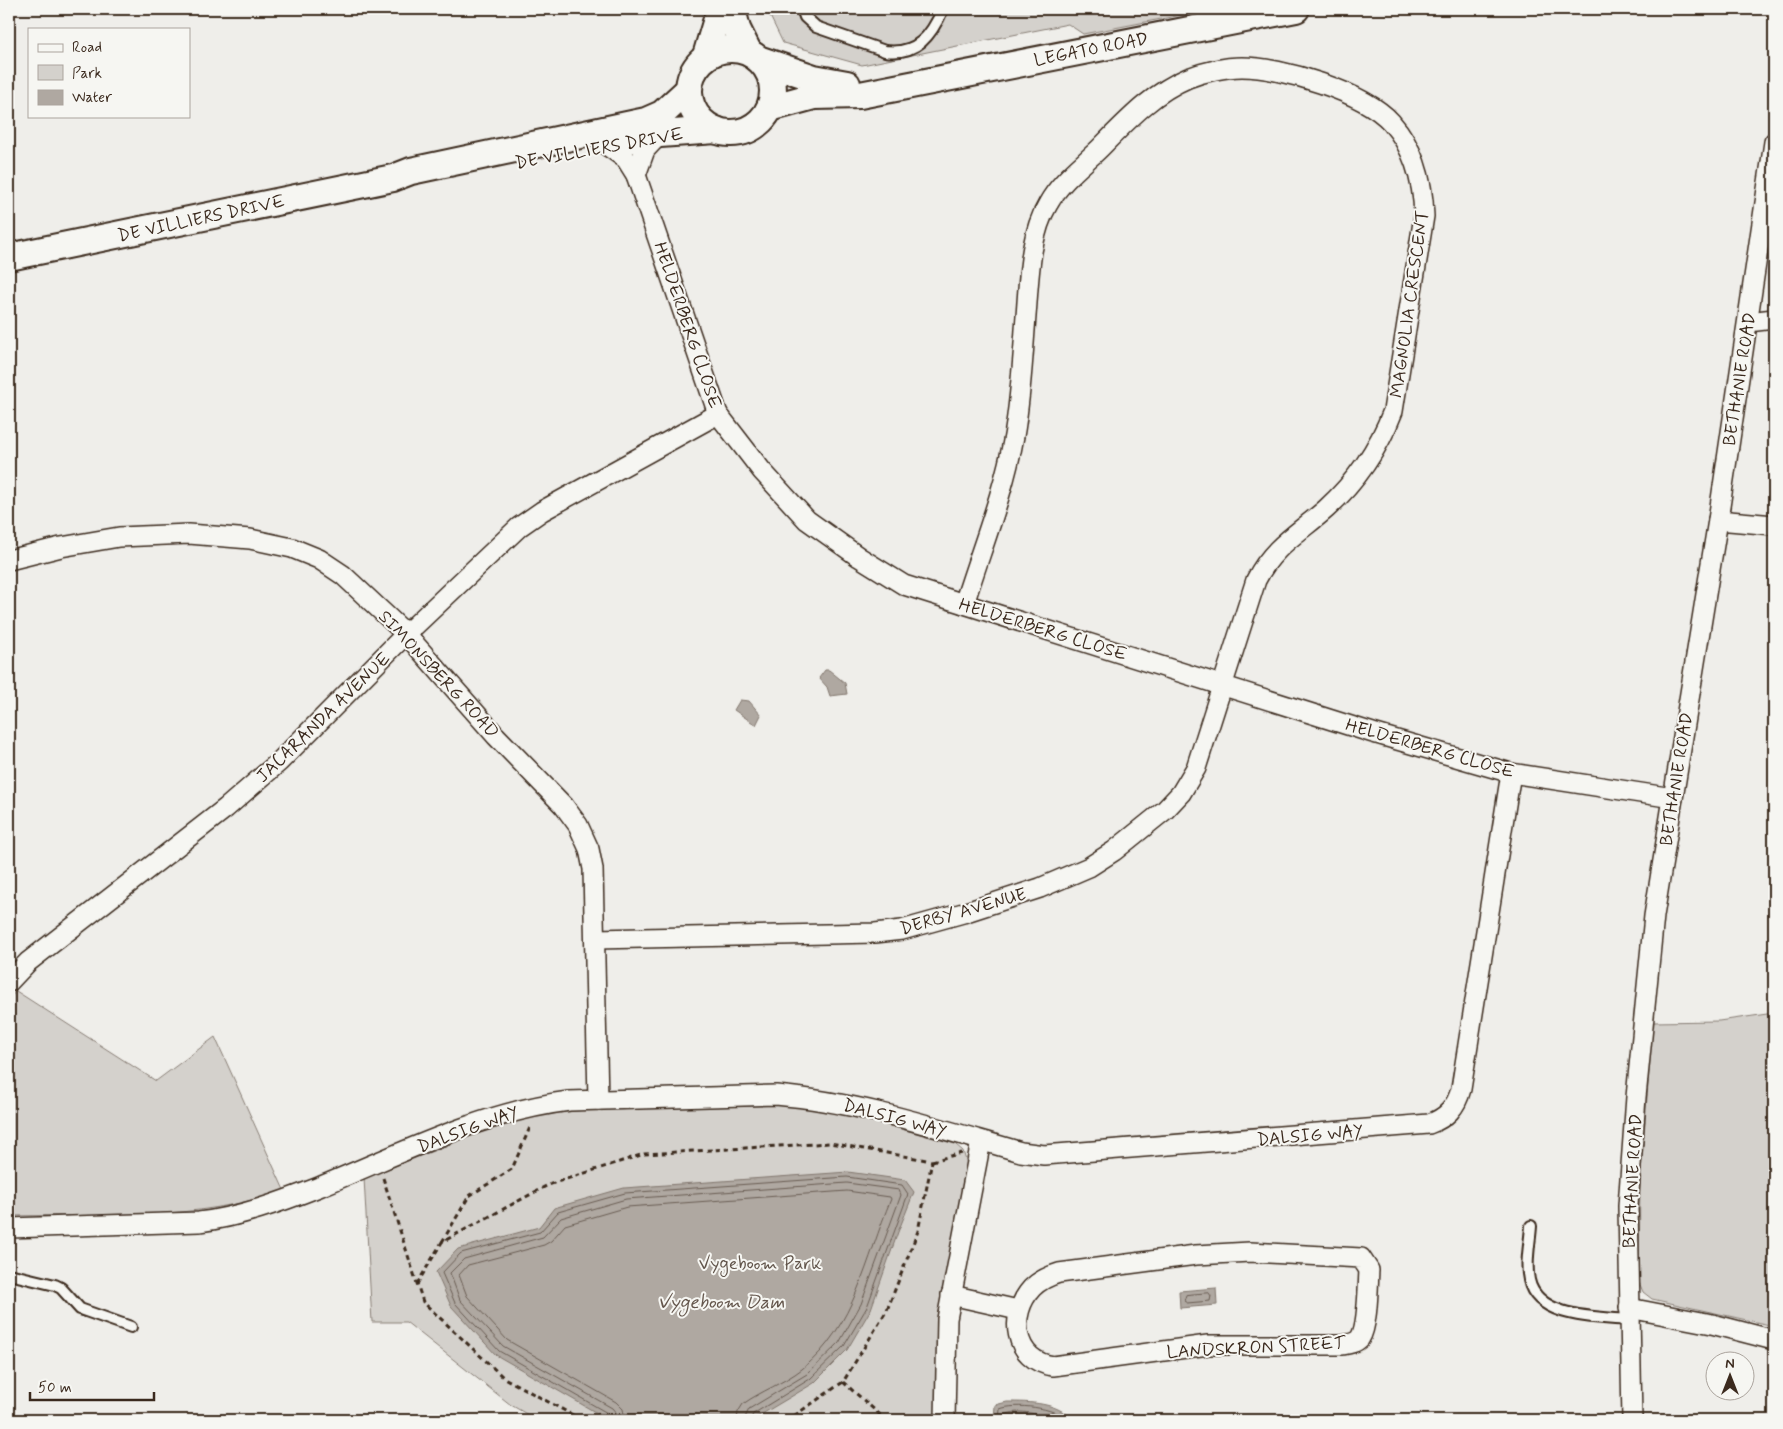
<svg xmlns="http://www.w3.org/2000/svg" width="1783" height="1429" font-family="Mynerve,sans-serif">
<rect width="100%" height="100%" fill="#efeeea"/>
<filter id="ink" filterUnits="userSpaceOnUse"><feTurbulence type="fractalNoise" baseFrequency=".02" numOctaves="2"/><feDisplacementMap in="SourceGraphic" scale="10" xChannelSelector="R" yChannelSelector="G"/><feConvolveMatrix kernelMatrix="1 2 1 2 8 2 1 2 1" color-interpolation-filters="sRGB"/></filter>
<g filter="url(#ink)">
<g fill="#d4d1cc" stroke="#887e75">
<path d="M 769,9 L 1213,9 L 1083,34 L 1068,24 L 862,65 L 783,43 L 768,12 Z"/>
<path d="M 16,991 L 156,1081 L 215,1037 L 284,1190 C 198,1222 100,1214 9,1216 L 9,999 Z"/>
<path d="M 1774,1013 L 1774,1326 L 1652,1299 L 1643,1292 L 1639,1282 L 1640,1185 L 1653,1022 L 1719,1021 Z"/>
<path d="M 788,1105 L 834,1110 L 955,1144 L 963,1151 L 967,1164 L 939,1317 L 936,1420 L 537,1420 L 511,1405 L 406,1322 L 372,1322 L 364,1178 L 492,1128 L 538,1115 L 586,1110 Z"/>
</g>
<g fill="#afa8a1" stroke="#81766d">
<path d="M 825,670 L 829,670 L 845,683 L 847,694 L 830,696 L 827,687 L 819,678 Z"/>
<path d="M 740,700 L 749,701 L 761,715 L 756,725 L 734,710 Z"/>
<path d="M 848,1172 L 905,1180 L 914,1192 L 898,1232 L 871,1309 L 847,1350 L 814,1383 L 752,1420 L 609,1420 L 496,1355 L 451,1306 L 436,1272 L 458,1249 L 539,1227 L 554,1208 L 624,1188 Z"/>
<path d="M 1216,1288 L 1217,1305 L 1180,1308 L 1179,1291 Z"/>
<path d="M 1007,1402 C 1030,1402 1057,1402 1073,1420 L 994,1420 L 995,1405 Z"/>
</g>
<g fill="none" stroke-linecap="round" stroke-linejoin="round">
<g stroke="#695c52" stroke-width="1">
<path d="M 1209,1293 L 1211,1296 L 1210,1301 L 1187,1303 L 1184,1301 L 1186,1295 Z"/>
<path d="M 611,1420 L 609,1414 L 499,1351 L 455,1303 L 442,1273 L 461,1253 L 540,1232 L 558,1212 L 625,1193 L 847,1177 L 902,1185 L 908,1194 L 867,1307 L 844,1346 L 810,1379 L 753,1414 L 750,1420"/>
<path d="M 618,1420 L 617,1414 L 612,1408 L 503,1346 L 460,1300 L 450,1273 L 464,1259 L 543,1237 L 561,1218 L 626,1199 L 847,1183 L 899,1190 L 901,1195 L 861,1304 L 839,1343 L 807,1374 L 749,1409 L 744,1420"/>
<path d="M 625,1420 L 623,1409 L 616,1402 L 507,1340 L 467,1296 L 459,1275 L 468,1265 L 544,1245 L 551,1241 L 565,1225 L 627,1207 L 847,1191 L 890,1197 L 891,1199 C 866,1259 855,1327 802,1369 C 784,1383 761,1391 743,1404 L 738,1412 L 737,1420"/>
<path d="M 999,1420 L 1000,1409 C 1015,1403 1055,1407 1067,1420"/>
<path d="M 1005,1420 L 1005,1415 C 1019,1408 1041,1415 1055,1420"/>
</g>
<defs>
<g id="lane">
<path d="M 802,9 L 805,17 L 816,27 L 885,51 C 917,55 931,36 943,9"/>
<path d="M 1531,1226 C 1530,1243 1525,1263 1529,1280 C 1537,1319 1599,1317 1629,1320"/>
<path d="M 9,1274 L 55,1285 L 61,1288 L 80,1309 L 131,1327"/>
</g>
<g id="street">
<path d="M 606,145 L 626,159 L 636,175 L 718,414 L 762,471 L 807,520 L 859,557 L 904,585 L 1373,733 L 1511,773 L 1673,798"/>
<path d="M 636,175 L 645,150 L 660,134"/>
<path d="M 1748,322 L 1774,319"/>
<path d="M 1718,520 L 1774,525"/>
<path d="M 9,560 L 61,547 L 119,537 L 189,534 L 250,539 L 292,548 L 319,559 L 343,575 L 406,634 L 496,736 L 564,806 L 578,825 L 589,849 L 593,869 L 598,1100"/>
<path d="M 596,939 L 875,933 L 902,930 L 963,913 L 1040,888 L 1089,867 L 1114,851 L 1165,810 L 1181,793 L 1196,768 L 1256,580 C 1273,546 1299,533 1326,509 C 1357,481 1378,450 1393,411 L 1424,216 C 1423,182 1414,148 1391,122 C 1364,92 1281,67 1242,67 C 1225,67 1203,72 1188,78 C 1152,93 1125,123 1098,150 C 1080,167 1060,182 1048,204 C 1029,236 1029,280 1026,316 C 1023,356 1021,396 1014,436 C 1004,493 981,549 964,604"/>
<path d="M 9,982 L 28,962 L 226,808 L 279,762 L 406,634 L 519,527 L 542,511 L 718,414"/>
<path d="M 9,1228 L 199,1222 C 240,1217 281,1202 319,1187 C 400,1154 481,1112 569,1101 L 776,1095 C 859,1102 941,1129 1021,1152 L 1044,1155 L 1429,1124 C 1446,1118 1456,1108 1461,1089 L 1511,773"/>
<path d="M 1250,1252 L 1361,1258 L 1369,1270 C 1368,1286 1368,1326 1360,1338 C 1356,1343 1348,1344 1342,1345 L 1208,1345 L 1053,1366 C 1013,1360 1008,1314 1032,1288 C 1040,1280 1049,1276 1059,1273 L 1196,1255 Z"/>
<path d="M 951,1295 L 1018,1310"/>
<path d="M 1629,1308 L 1712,1324 L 1774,1340"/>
<path d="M 945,1420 L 947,1319 L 981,1141"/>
<path d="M 1632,1420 L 1628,1206 L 1636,1097 L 1654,916 L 1718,520 L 1774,142"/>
</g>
<g id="secondary">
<path d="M 732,9 L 737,29 L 748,51"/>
<circle cx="731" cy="91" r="42"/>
<path d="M 706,56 L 720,9"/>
<path d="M 761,60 L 814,78 L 847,84"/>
<path d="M 770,108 L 814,96 L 860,95 L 1296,9"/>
<path d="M 625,141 L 660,134 L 716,130"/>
<path d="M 9,257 L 393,178 L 411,171 L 646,121 L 662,114 L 688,90"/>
</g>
</defs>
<use href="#lane" stroke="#3b2a1e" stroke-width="14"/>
<use href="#street" stroke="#3b2a1e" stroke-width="22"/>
<use href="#secondary" stroke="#3b2a1e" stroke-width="30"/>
<g stroke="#3b2a1e" stroke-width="3" stroke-dasharray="5 4" stroke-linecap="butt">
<path d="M 932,1161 L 962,1153"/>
<path d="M 383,1178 L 423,1302 L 504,1378 L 582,1420"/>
<path d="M 442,1242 L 469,1196 L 512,1169 L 531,1125"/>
<path d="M 417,1284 L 442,1242 L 548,1185 L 644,1154 L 830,1143 L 932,1161 L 918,1231 L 887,1310 L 843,1382 L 788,1420"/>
<path d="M 843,1382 L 886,1420"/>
</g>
<use href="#lane" stroke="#f6f6f2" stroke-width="10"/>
<use href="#street" stroke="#f6f6f2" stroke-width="19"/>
<use href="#secondary" stroke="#f6f6f2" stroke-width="26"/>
</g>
</g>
<g text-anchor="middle" stroke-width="4" stroke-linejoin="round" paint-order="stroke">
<g font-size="18" fill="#3b2a1e" stroke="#f6f6f2">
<text transform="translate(1091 49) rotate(-11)" y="6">LEGATO ROAD</text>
<text transform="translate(599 148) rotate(-10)" y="6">DE VILLIERS DRIVE</text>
<text transform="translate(201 218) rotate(-12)" y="6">DE VILLIERS DRIVE</text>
<text transform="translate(1409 304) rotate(-82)" y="6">MAGNOLIA CRESCENT</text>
<text transform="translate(688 325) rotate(71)" y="6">HELDERBERG CLOSE</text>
<text transform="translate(1739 379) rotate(-81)" y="6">BETHANIE ROAD</text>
<text transform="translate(1043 629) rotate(17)" y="6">HELDERBERG CLOSE</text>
<text transform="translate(439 674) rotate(47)" y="6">SIMONSBERG ROAD</text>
<text transform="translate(323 717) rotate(-44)" y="6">JACARANDA AVENUE</text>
<text transform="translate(1430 748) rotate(16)" y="6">HELDERBERG CLOSE</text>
<text transform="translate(1676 779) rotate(-81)" y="6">BETHANIE ROAD</text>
<text transform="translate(963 911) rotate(-16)" y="6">DERBY AVENUE</text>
<text transform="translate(895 1118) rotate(15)" y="6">DALSIG WAY</text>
<text transform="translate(468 1129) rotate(-20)" y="6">DALSIG WAY</text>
<text transform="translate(1310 1135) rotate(-5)" y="6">DALSIG WAY</text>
<text transform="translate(1632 1181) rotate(-87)" y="6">BETHANIE ROAD</text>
<text transform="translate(1256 1347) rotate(-3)" y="6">LANDSKRON STREET</text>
</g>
<g font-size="18" fill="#61544a" stroke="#f6f6f2">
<text x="760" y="1269">Vygeboom Park</text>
</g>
<g font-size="19" font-style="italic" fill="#64564c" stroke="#f6f6f2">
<text x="721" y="1308">Vygeboom Dam</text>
</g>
</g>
<rect width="1783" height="1429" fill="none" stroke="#f6f6f2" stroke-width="30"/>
<rect x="15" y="15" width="1753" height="1399" fill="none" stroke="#3b2a1e" stroke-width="2" filter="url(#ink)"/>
<rect x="28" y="28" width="162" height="90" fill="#f6f6f2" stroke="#aba49d"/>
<rect x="38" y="44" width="25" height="8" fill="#f6f6f2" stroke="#aba49d"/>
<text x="72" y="52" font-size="15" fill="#3b2a1e">Road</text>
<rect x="38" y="65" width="25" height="15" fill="#d4d1cc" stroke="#aba49d"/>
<text x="72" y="78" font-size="15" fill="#3b2a1e">Park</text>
<rect x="38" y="90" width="25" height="15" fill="#afa8a1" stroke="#aba49d"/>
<text x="72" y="102" font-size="15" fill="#3b2a1e">Water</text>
<g transform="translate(1730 1376)"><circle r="24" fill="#f6f6f2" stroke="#aba49d"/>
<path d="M0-4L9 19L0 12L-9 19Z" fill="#3b2a1e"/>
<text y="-8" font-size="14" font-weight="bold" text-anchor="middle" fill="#3b2a1e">N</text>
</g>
<path d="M30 1392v8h124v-8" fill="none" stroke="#3b2a1e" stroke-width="2.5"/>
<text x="38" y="1392" font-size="15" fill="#3b2a1e" stroke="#f6f6f2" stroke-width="4" paint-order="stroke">50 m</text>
</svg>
